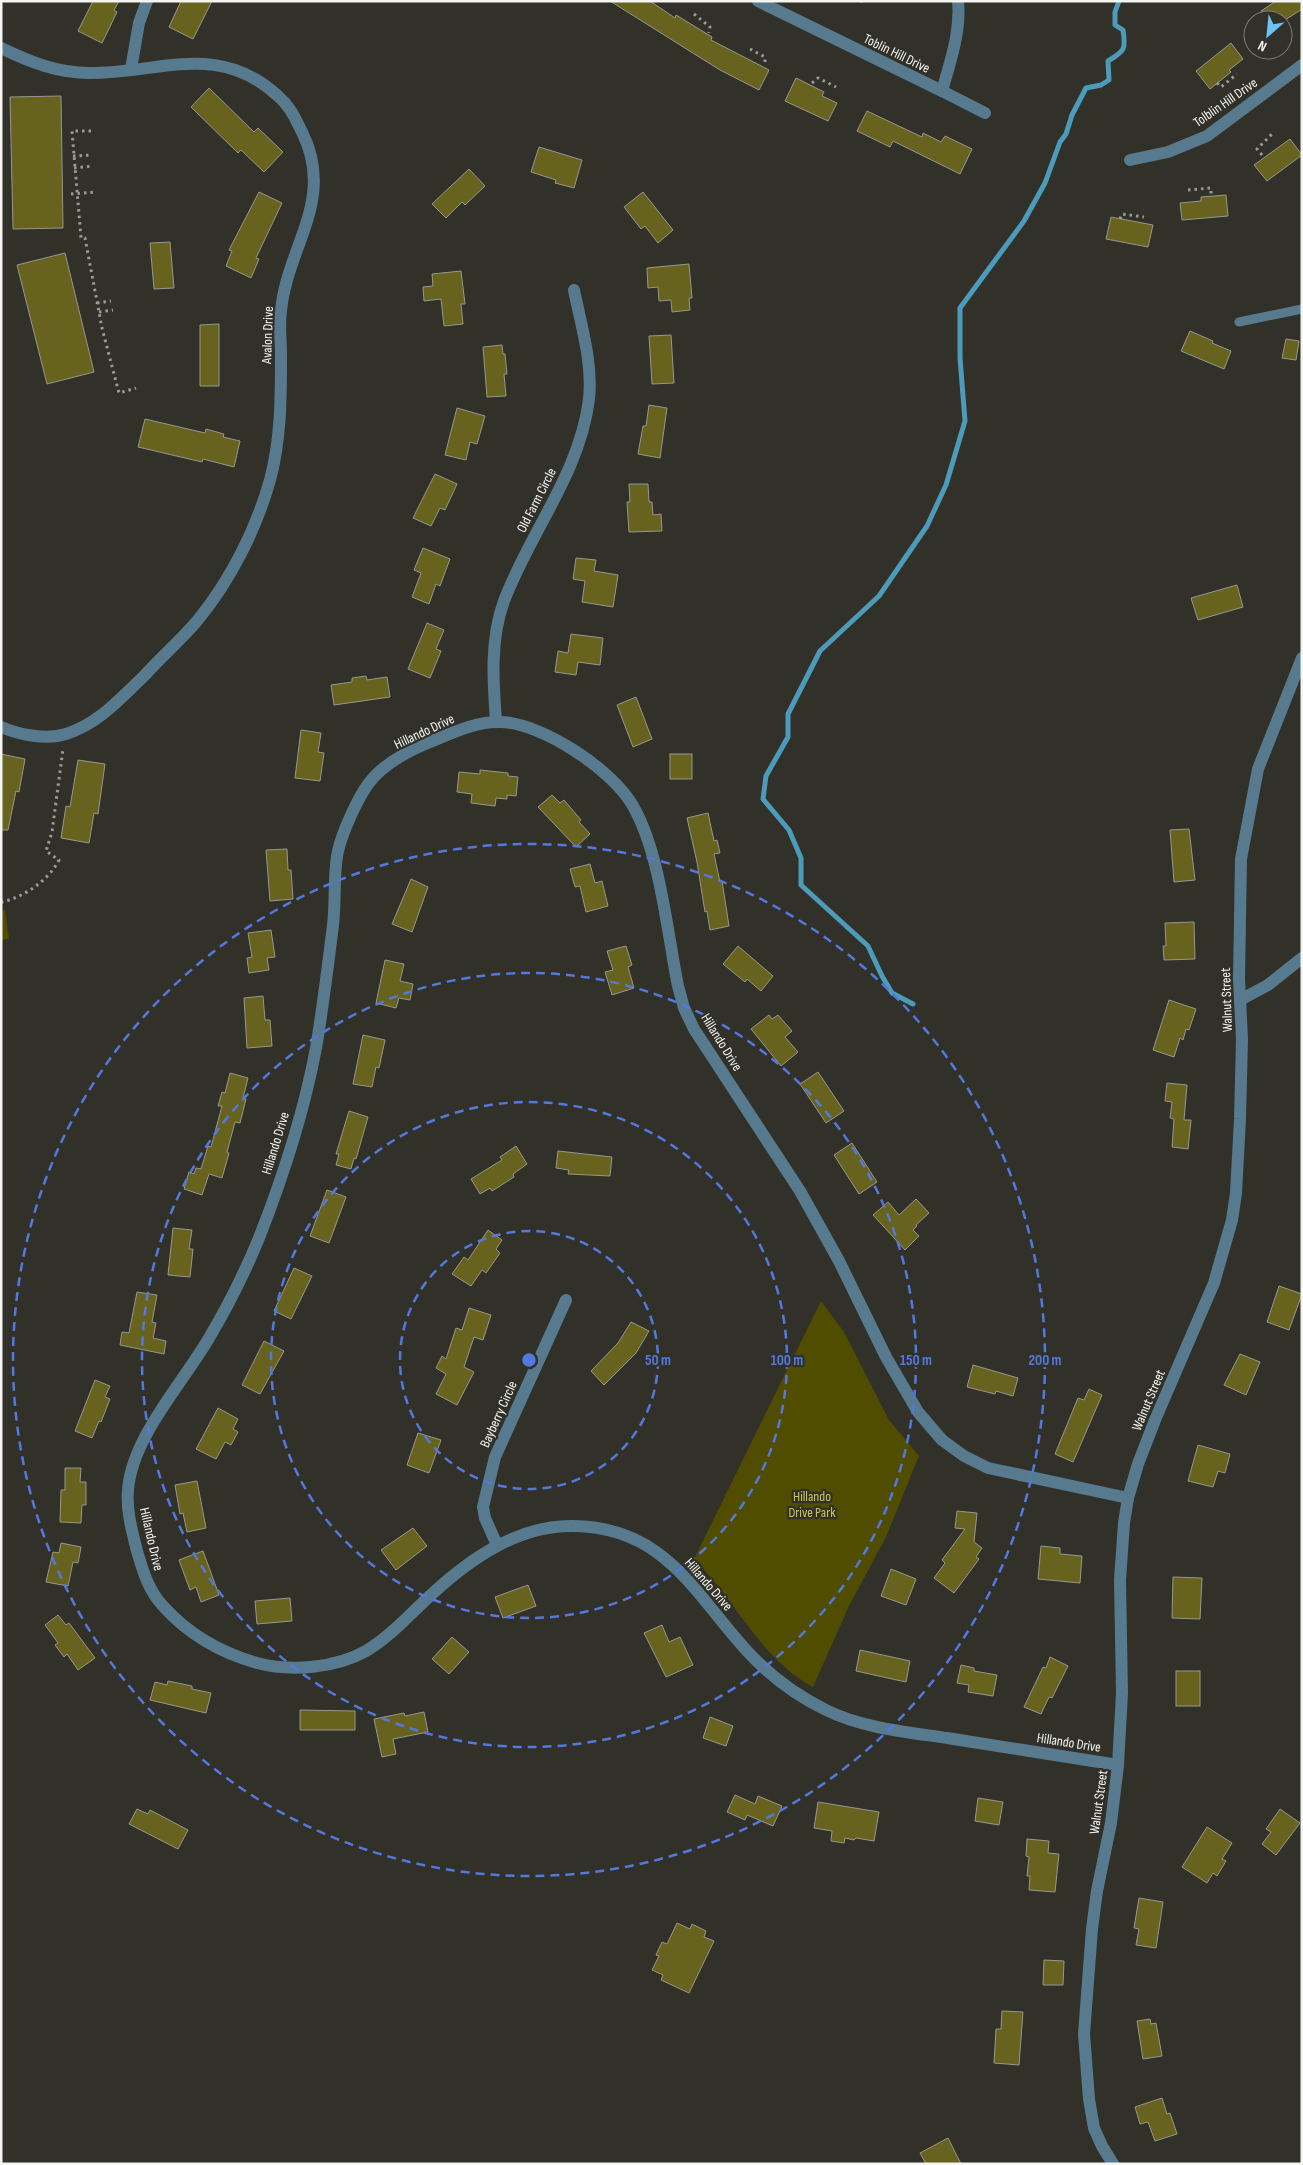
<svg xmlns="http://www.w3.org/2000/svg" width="1303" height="2165" font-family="'Sofia Sans Condensed',sans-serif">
<rect width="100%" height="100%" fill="#31312a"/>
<g fill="#504c00">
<path d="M 5,910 L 9,939 L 1,940 L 1,911 Z"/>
<path d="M 821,1301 L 844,1332 L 889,1420 L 919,1456 L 886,1537 L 849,1606 L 813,1687 C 759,1658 736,1600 694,1559 Z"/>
</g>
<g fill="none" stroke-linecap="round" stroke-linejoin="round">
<path stroke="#4c9bba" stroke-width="5" d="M 913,1004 L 892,993 L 882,976 L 868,946 L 801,885 L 801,858 L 789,830 L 763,799 L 766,776 L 788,737 L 788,714 L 820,651 L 879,596 L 927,526 L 946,485 L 965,421 L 960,358 L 960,308 L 1024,221 L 1045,183 L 1060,142 L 1066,134 L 1072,115 L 1086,88 L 1101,85 L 1109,80 L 1108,61 C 1125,51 1126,49 1123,30 L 1115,25 L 1115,12 L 1119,1"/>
</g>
<g fill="#67631e" stroke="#97978f">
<path d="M 93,1 L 119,1 L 114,10 L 117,12 L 102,43 L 78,31 Z"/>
<path d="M 181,1 L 212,1 L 193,39 L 169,27 Z"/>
<path d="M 610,1 L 650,1 L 675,18 L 676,15 L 712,37 L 711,40 L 769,70 L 759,90 L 720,70 Z"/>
<path d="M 1276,1 L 1302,1 L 1302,9 L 1285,20 L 1267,20 L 1261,11 Z"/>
<path d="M 1231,43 L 1243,59 L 1229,70 L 1231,72 L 1210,89 L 1196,71 Z"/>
<path d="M 796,78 L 824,92 L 822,96 L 837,103 L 828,121 L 785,101 Z"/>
<path d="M 209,88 L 254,132 L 258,128 L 283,152 L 264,172 L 241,150 L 238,153 L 191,107 Z"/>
<path d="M 61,96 L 63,228 L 13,229 L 10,97 Z"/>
<path d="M 867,111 L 922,137 L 923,133 L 941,142 L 945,136 L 972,149 L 960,174 L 893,141 L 890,147 L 857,131 Z"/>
<path d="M 1290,139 L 1302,155 L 1267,181 L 1254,165 Z"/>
<path d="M 539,147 L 582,160 L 574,188 L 555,183 L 556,180 L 531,172 Z"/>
<path d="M 469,169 L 485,186 L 465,205 L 462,202 L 446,218 L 432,204 Z"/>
<path d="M 259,192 L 282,203 L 256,258 L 259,259 L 251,278 L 226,266 L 232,251 L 229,250 Z"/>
<path d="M 643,192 L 673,230 L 658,243 L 645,226 L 641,229 L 624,207 Z"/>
<path d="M 1226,195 L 1228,216 L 1182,220 L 1180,203 L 1201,201 L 1201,197 Z"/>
<path d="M 1111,217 L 1153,225 L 1148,247 L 1106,239 Z"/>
<path d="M 170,242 L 174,288 L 154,289 L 150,243 Z"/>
<path d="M 65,253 L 94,372 L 47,384 L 17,265 Z"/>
<path d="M 689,264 L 692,298 L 689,298 L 690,310 L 672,312 L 671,300 L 659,301 L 658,287 L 648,288 L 647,268 Z"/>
<path d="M 461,271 L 465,304 L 461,304 L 463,324 L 444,326 L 441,299 L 424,301 L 423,287 L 433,286 L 432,274 Z"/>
<path d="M 219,324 L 219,386 L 200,386 L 200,325 Z"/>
<path d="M 1190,331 L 1213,341 L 1212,343 L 1231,351 L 1224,369 L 1181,351 Z"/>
<path d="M 671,335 L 674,383 L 652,384 L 649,336 Z"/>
<path d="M 1286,339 L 1299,341 L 1296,360 L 1282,358 Z"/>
<path d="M 502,345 L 503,354 L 505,354 L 507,374 L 504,374 L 506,396 L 487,397 L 483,347 Z"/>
<path d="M 649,405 L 667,408 L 660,458 L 638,454 L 643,426 L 646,426 Z"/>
<path d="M 457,408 L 485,416 L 477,444 L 470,442 L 466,460 L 445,455 Z"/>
<path d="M 145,419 L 205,433 L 206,429 L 224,434 L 223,437 L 240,441 L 234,467 L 203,459 L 202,462 L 138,447 Z"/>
<path d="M 435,474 L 457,484 L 445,510 L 440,508 L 431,526 L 413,518 Z"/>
<path d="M 629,484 L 648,484 L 649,502 L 652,502 L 653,515 L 661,514 L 662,531 L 629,532 L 627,502 L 630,502 Z"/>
<path d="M 423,548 L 450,559 L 440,586 L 436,584 L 429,604 L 412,597 L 421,573 L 414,570 Z"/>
<path d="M 576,558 L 596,560 L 594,571 L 618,575 L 613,607 L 582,602 L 585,581 L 573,579 Z"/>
<path d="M 1237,585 L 1243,607 L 1198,620 L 1191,598 Z"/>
<path d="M 427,623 L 444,630 L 436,649 L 441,651 L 430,678 L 408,669 Z"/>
<path d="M 571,634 L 603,638 L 600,665 L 578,662 L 576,675 L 555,672 L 558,651 L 568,653 Z"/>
<path d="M 366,676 L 367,680 L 387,677 L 390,697 L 334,705 L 331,685 L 352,682 L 352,678 Z"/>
<path d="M 636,697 L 652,739 L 633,747 L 617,705 Z"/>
<path d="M 301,730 L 321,733 L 318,752 L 324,753 L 320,781 L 295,778 Z"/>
<path d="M 1,754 L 25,759 L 19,792 L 16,791 L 8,830 L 1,830 Z"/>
<rect x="670" y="754" width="22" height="25"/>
<path d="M 78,760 L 105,764 L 98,814 L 94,813 L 89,843 L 61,838 L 66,806 L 70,807 Z"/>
<path d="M 480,770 L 508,773 L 508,776 L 518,777 L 516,796 L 507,795 L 507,799 L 496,798 L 495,806 L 471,803 L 472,794 L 457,792 L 459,772 L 480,774 Z"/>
<path d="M 552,795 L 560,803 L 564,800 L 581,820 L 579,822 L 590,834 L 576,847 L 538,807 Z"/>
<path d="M 708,813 L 714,841 L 717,840 L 720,853 L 714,854 L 720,882 L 722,881 L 729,926 L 710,930 L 707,911 L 705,912 L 697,862 L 687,818 Z"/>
<path d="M 1189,829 L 1195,880 L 1174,882 L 1170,830 Z"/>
<path d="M 287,849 L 288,870 L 291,870 L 293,899 L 270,901 L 266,850 Z"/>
<path d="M 590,864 L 595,883 L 602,881 L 608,906 L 586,912 L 580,886 L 575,887 L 570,869 Z"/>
<path d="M 411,879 L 428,887 L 412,932 L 392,924 Z"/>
<path d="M 1194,922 L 1195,959 L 1164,960 L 1163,946 L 1166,946 L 1165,923 Z"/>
<path d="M 271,930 L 275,957 L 267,958 L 269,970 L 249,973 L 247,958 L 252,957 L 248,933 Z"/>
<path d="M 626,946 L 632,965 L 628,967 L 634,988 L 612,995 L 605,972 L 613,970 L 607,951 Z"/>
<path d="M 738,946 L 773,976 L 761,991 L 747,979 L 745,982 L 723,964 Z"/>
<path d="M 385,960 L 404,964 L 400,981 L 413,984 L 410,1000 L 399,998 L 396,1008 L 376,1003 Z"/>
<path d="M 263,996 L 265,1020 L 270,1020 L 272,1046 L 247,1048 L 244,998 Z"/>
<path d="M 1169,1000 L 1196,1009 L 1189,1030 L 1186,1029 L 1183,1040 L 1180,1038 L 1174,1057 L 1153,1050 Z"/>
<path d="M 769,1015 L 772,1019 L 778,1015 L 792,1031 L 785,1037 L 798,1052 L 781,1066 L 751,1029 Z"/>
<path d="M 363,1035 L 385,1040 L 379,1068 L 376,1067 L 372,1087 L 353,1084 Z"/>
<path d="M 818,1072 L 844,1111 L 826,1123 L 800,1084 Z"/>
<path d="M 230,1073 L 248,1078 L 243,1098 L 246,1099 L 240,1123 L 235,1122 L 227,1152 L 229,1153 L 222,1178 L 209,1174 L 202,1195 L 184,1189 L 189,1172 L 194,1174 L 196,1168 L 201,1169 L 208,1146 L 211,1147 L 222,1106 L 218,1106 L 222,1092 L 225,1093 Z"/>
<path d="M 1167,1083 L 1187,1085 L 1184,1120 L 1191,1120 L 1188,1149 L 1172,1147 L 1174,1119 L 1170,1118 L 1172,1102 L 1165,1101 Z"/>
<path d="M 349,1111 L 368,1117 L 356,1159 L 354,1158 L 351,1169 L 336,1165 L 339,1154 L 336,1154 Z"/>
<path d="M 852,1143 L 877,1182 L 859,1194 L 834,1155 Z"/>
<path d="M 516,1146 L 527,1164 L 513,1174 L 514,1177 L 492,1191 L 490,1188 L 480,1194 L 471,1179 L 502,1160 L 500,1157 Z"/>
<path d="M 558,1151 L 612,1157 L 610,1176 L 568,1174 L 569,1170 L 556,1168 Z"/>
<path d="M 327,1190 L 346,1197 L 329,1243 L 310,1236 Z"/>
<path d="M 916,1199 L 929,1213 L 916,1225 L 917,1226 L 913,1230 L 919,1236 L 905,1250 L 873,1215 L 888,1202 L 899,1215 Z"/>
<path d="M 173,1228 L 192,1230 L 189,1249 L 193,1249 L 190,1277 L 168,1275 Z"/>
<path d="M 488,1230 L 502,1240 L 496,1249 L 500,1253 L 486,1273 L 482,1270 L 471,1286 L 452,1274 L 464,1257 L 468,1260 Z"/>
<path d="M 294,1268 L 312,1276 L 291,1319 L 274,1311 Z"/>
<path d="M 1279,1286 L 1302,1294 L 1289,1330 L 1267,1322 Z"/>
<path d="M 137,1292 L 157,1295 L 152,1322 L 156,1323 L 153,1338 L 166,1341 L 164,1354 L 120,1345 L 122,1332 L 129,1333 Z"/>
<path d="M 469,1308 L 491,1315 L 483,1340 L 474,1337 L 464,1367 L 474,1372 L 457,1405 L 436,1394 L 446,1374 L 436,1368 L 442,1356 L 446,1359 L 456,1328 L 462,1330 Z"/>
<path d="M 631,1322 L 649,1331 L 636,1353 L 604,1385 L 591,1371 L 618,1343 Z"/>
<path d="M 264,1341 L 284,1351 L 260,1394 L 242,1385 Z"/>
<path d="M 1240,1354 L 1260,1362 L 1246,1395 L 1224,1385 Z"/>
<path d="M 973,1365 L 1018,1378 L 1013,1396 L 996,1391 L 995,1394 L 967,1387 Z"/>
<path d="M 95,1380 L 110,1386 L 105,1397 L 110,1399 L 101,1422 L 99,1421 L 92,1438 L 75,1431 Z"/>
<path d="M 1089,1389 L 1102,1395 L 1073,1462 L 1055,1454 L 1078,1398 L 1084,1400 Z"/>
<path d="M 218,1408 L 238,1419 L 233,1429 L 238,1432 L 231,1445 L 225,1442 L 216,1459 L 196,1449 Z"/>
<path d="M 418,1433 L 441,1440 L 429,1473 L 407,1465 Z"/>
<path d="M 1198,1445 L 1230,1454 L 1225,1473 L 1218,1471 L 1213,1487 L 1188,1481 Z"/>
<path d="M 65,1468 L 81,1468 L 80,1482 L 86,1482 L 86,1505 L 82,1505 L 81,1523 L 60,1522 L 61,1490 L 65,1490 Z"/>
<path d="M 197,1481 L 206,1528 L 187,1532 L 183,1513 L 180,1514 L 175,1485 Z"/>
<path d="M 957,1511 L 977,1513 L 974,1542 L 982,1548 L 976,1557 L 979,1559 L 954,1593 L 934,1578 L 945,1563 L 942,1560 L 965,1529 L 955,1528 Z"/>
<path d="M 413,1528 L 427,1546 L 396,1570 L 381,1550 Z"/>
<path d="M 61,1543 L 81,1547 L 78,1563 L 73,1562 L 68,1586 L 46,1582 L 53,1552 L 59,1553 Z"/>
<path d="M 1041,1546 L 1060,1548 L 1060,1554 L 1082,1556 L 1080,1583 L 1038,1579 Z"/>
<path d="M 203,1551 L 219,1595 L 201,1602 L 196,1587 L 190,1590 L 179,1560 Z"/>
<path d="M 891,1569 L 916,1579 L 906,1605 L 881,1596 Z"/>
<path d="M 1173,1577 L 1202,1578 L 1200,1619 L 1172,1618 Z"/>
<path d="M 528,1585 L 536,1606 L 503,1618 L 495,1597 Z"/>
<path d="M 290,1598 L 292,1621 L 257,1624 L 255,1601 Z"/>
<path d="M 58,1615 L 66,1625 L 69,1623 L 95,1658 L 78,1670 L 67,1654 L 64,1657 L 55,1645 L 58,1643 L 45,1625 Z"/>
<path d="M 662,1625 L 669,1642 L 680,1637 L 693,1665 L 666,1677 L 644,1633 Z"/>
<path d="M 452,1637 L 469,1652 L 449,1674 L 432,1659 Z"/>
<path d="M 860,1650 L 910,1661 L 906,1682 L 856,1671 Z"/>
<path d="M 1050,1657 L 1068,1666 L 1052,1698 L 1049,1697 L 1041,1714 L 1024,1707 L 1043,1667 L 1046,1668 Z"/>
<path d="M 961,1665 L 974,1668 L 974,1671 L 997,1675 L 993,1696 L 968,1692 L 969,1685 L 957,1683 Z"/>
<rect x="1176" y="1671" width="24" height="35"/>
<path d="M 168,1681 L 192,1686 L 192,1689 L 211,1693 L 206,1713 L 150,1700 L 155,1682 L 167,1685 Z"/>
<path d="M 300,1710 L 355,1711 L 355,1730 L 300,1730 Z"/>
<path d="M 424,1712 L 428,1732 L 393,1739 L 396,1754 L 382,1757 L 374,1719 L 404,1713 L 405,1716 Z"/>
<path d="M 710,1717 L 733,1726 L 726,1746 L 703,1738 Z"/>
<path d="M 735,1795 L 755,1804 L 758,1796 L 782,1806 L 773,1826 L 747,1815 L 745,1820 L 727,1812 Z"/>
<path d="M 978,1798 L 1003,1802 L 999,1825 L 975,1821 Z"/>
<path d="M 818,1802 L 879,1812 L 874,1841 L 856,1838 L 854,1840 L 845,1838 L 844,1843 L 831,1841 L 832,1831 L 814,1828 Z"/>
<path d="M 137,1809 L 148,1814 L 150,1810 L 188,1830 L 178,1849 L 129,1824 Z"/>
<path d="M 1280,1809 L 1300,1823 L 1276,1855 L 1262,1844 L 1271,1832 L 1266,1829 Z"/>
<path d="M 1207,1827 L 1232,1843 L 1222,1859 L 1226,1861 L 1217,1876 L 1213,1873 L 1207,1883 L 1182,1867 Z"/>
<path d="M 1027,1839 L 1049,1841 L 1048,1853 L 1059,1854 L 1055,1892 L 1029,1890 L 1030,1876 L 1027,1876 L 1029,1857 L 1026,1856 Z"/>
<path d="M 1139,1898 L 1163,1902 L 1156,1948 L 1136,1945 L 1139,1929 L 1134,1928 Z"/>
<path d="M 677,1923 L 690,1929 L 692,1924 L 706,1931 L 704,1937 L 714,1941 L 689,1993 L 661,1980 L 663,1975 L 652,1970 L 659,1956 L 656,1955 L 662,1942 L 667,1944 Z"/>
<path d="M 1044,1960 L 1064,1961 L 1063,1985 L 1043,1985 Z"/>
<path d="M 1002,2011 L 1023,2012 L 1019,2065 L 994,2063 L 996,2029 L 1001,2029 Z"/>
<path d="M 1150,2019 L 1151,2024 L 1156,2023 L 1162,2056 L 1143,2059 L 1137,2021 Z"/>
<path d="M 1162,2098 L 1167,2114 L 1170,2113 L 1177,2134 L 1155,2141 L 1148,2122 L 1140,2124 L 1135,2107 Z"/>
<path d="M 948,2138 L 961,2164 L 926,2164 L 920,2153 Z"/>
</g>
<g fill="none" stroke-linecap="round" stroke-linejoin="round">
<g stroke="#9b9b96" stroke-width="3" stroke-dasharray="2.5 4" stroke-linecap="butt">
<path d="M 860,1 L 866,1"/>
<path d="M 657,2 L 657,1"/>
<path d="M 694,14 L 710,27 L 709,33"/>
<path d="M 750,49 L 765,57 L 765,64"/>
<path d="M 812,83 L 818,78 L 836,87"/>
<path d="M 1217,83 L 1221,87 L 1237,74"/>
<path d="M 91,131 L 72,131 L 81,238 L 85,238 L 102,328 L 119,393 L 136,388"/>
<path d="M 1262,155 L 1257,149 L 1274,132"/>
<path d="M 73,156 L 92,155"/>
<path d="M 74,168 L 93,166"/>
<path d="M 1188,190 L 1211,188 L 1211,196"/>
<path d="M 71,194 L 95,192"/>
<path d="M 1120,219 L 1122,214 L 1144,217"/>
<path d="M 97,303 L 111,301"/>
<path d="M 99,312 L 113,310"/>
<path d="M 1,902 C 23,898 49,880 59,860 L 46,851 L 52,832 L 63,749"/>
</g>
<path stroke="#587a8e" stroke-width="9" d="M 1239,322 L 1302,309"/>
<g stroke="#587a8e" stroke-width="12">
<path d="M 758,1 L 942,91 C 950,62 961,32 958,1"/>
<path d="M 1,48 C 30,62 57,73 90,73 C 161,73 218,41 278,96 C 290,106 295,118 302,132 C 336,200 287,246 281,311 C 279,325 281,341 281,355 C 281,397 281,440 270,480 C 256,530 230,581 197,621 C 181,640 161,657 144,676 C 120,699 98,724 66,734 C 47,740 19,735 1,727"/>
<path d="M 131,69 L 139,23 L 147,1"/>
<path d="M 942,91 L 985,113"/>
<path d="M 1130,160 L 1168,152 L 1207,136 L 1302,65"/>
<path d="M 496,721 C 493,681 490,639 504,601 C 530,532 580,473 589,399 C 593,363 581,325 574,290"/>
<path d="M 1240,1000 L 1268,985 L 1302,958"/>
<path d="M 497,1545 L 485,1518 L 483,1507 L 495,1457 L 566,1300"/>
<path d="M 1118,1765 C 1061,1756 1004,1747 947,1738 C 907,1732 862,1728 826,1710 C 797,1696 769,1675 747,1651 C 693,1592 665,1527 573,1526 C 519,1525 471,1558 432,1594 C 410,1614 391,1636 366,1651 C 336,1668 291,1672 257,1663 C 222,1653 188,1634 163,1606 C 148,1590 143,1571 137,1551 C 132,1531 126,1510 128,1490 C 132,1437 183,1383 209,1338 C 228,1306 245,1272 259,1238 C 283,1177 304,1112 316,1048 C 323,1007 328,966 333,925 C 336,901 333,874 338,851 C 342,833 358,797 369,783 C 383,764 408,751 430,742 C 452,733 476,721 501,722 C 542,723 613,770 633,806 C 660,853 667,931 678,986 L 684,1008 L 694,1029 L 800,1191 L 839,1261 L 886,1357 L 918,1412 L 942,1440 L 964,1456 L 988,1468 L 1128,1498"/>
<path d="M 1113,2164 L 1102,2146 L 1094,2128 L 1089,2099 L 1084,2034 L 1092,1929 L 1097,1891 L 1111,1823 L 1118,1765 L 1122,1693 L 1120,1580 L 1124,1523 L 1128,1498 L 1138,1464 L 1155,1420 L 1214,1283 L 1232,1220 L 1236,1193 L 1240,1119 L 1242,1039 L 1239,979 L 1241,859 L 1258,769 L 1302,658"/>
</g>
</g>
<g fill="none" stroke="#5378de" stroke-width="2.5" stroke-dasharray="9 6">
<circle cx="529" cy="1360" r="129"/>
<circle cx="529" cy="1360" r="258"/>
<circle cx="529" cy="1360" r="387"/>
<circle cx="529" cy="1360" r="516"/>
</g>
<g text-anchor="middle" stroke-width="4.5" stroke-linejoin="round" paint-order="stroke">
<g font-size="14" fill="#f5f5f1" stroke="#31312a">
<text transform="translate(897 53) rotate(26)" y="5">Toblin Hill Drive</text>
<text transform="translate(1225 102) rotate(-35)" y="5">Tolblin Hill Drive</text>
<text transform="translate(267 335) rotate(-88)" y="5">Avalon Drive</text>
<text transform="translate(536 500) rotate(-63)" y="5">Old Farm Circle</text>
<text transform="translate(424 731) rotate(-25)" y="5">Hillando Drive</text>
<text transform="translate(1226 1000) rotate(-92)" y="5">Walnut Street</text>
<text transform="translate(722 1042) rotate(58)" y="5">Hillando Drive</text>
<text transform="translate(275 1143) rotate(-73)" y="5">Hillando Drive</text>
<text transform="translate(1148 1400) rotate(-67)" y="5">Walnut Street</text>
<text transform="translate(498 1414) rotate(-66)" y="5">Bayberry Circle</text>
<text transform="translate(152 1539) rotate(77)" y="5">Hillando Drive</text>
<text transform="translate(709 1584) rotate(49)" y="5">Hillando Drive</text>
<text transform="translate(1069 1742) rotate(9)" y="5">Hillando Drive</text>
<text transform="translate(1098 1802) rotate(-82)" y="5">Walnut Street</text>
</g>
<g font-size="14" fill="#cec74f" stroke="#31312a">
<text x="812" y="1501">Hillando<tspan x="812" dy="16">Drive Park</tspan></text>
</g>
</g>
<circle cx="529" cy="1360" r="8" fill="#5378de" stroke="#31312a" stroke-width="2.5"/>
<g font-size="15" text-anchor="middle" font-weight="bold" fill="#5378de" stroke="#31312a" stroke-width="4.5" stroke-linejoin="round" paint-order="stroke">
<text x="658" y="1365">50 m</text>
<text x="787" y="1365">100 m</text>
<text x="916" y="1365">150 m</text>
<text x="1045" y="1365">200 m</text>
</g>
<rect width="1303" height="2165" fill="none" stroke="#f5f5f1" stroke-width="5"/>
<g transform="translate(1268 35) rotate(207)"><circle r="24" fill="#31312a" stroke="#7f7f7a"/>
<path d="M0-4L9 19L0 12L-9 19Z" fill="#6cc3f2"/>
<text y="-8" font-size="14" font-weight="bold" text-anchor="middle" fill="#f5f5f1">N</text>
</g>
</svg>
